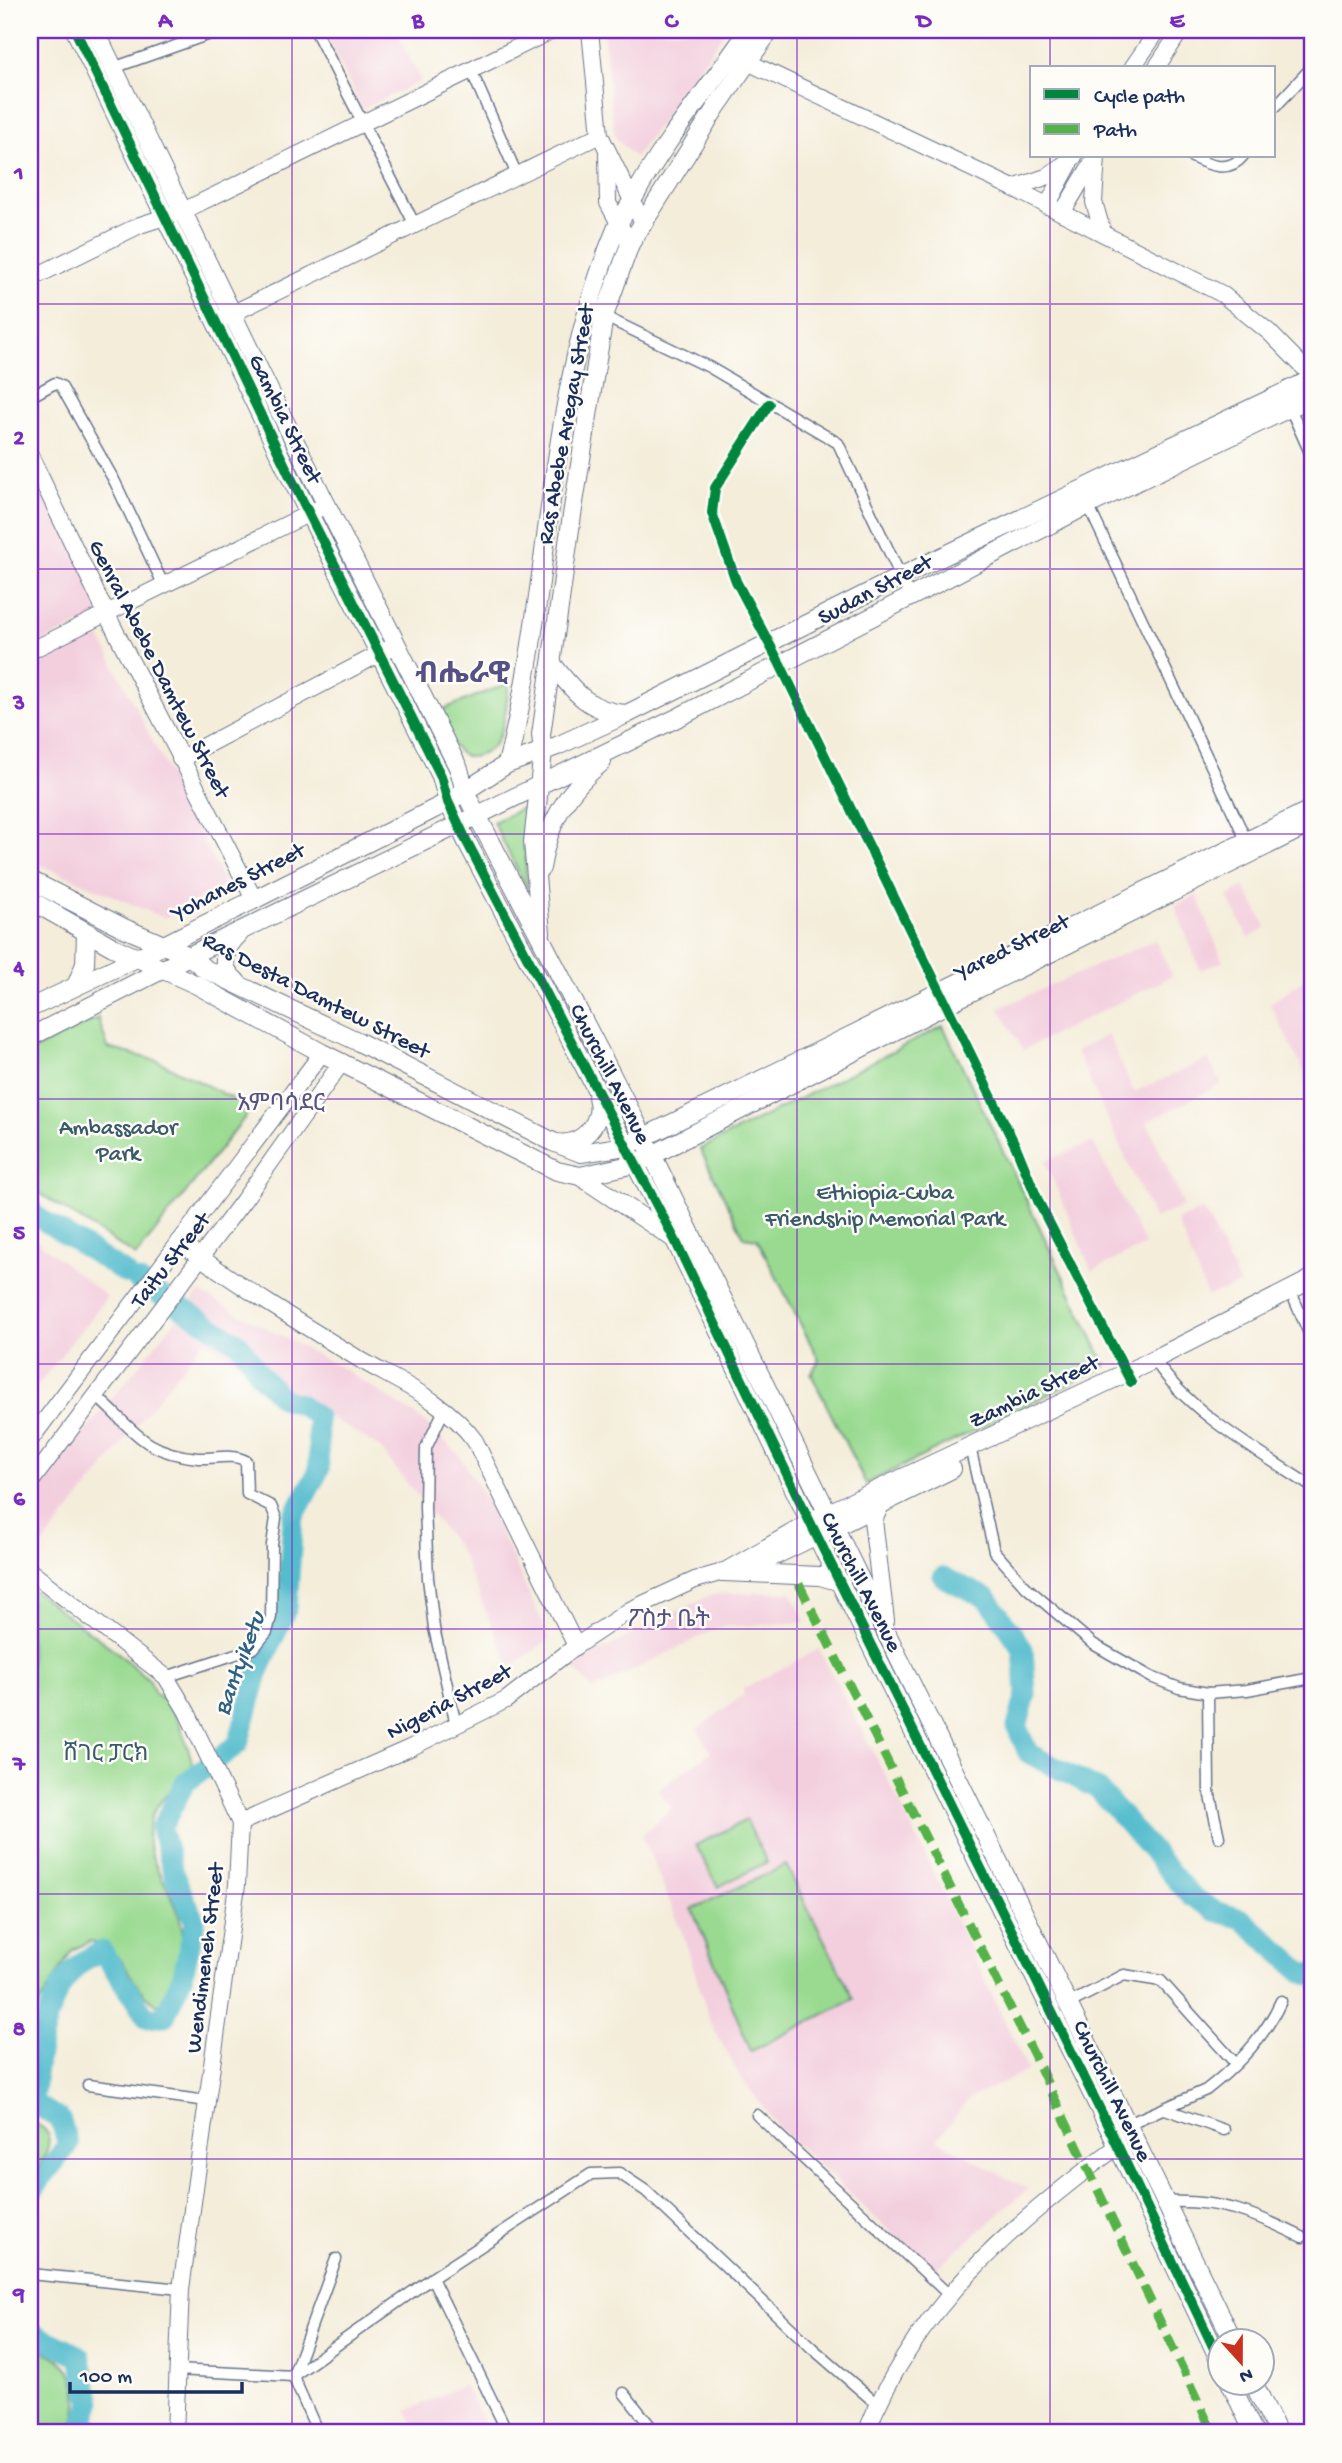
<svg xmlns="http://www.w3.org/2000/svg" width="1342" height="2463" font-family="'Gochi Hand','Noto Sans Ethiopic',sans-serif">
<rect width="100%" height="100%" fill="#fdfcf7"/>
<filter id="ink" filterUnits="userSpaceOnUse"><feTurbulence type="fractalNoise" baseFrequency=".0143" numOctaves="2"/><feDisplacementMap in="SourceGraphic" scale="14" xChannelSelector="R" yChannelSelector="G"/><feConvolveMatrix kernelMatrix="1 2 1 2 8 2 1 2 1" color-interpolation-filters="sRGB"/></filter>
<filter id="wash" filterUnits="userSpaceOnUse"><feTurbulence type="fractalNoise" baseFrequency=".00686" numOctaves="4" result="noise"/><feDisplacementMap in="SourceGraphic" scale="28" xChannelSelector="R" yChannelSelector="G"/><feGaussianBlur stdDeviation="1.57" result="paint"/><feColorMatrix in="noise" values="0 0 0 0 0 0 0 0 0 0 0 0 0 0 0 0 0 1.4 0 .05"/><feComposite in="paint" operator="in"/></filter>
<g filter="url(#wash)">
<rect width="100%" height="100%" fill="#f4edda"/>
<g fill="#f3cfde">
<path d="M 324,30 L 396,30 L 421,81 L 362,109 Z"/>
<path d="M 603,30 L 726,30 L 635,158 L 615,137 Z"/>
<path d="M 37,471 L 106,613 L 30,647 L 30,475 Z"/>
<path d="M 96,629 L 226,886 L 164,918 L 30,860 L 30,661 Z"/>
<path d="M 1244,886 L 1267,928 L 1249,938 L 1228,897 Z"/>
<path d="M 1197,895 L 1223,962 L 1200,970 L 1175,906 Z"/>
<path d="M 1155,940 L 1172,976 L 1023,1050 L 999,1008 Z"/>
<path d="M 1312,973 L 1312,1088 L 1270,1004 Z"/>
<path d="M 1108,1035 L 1134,1092 L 1208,1059 L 1221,1084 L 1147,1122 L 1184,1206 L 1154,1219 L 1076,1051 Z"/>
<path d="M 1093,1142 L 1145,1245 L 1092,1271 L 1045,1161 Z"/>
<path d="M 1204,1210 L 1240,1285 L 1207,1296 L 1177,1220 Z"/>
<path d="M 30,1236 L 107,1297 L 30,1395 Z"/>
<path d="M 199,1292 L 345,1370 L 419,1417 L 459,1455 L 482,1493 L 550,1639 L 510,1667 L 459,1549 L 379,1447 L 204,1340 L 34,1556 L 30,1553 L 30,1499 Z"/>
<path d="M 791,1592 L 806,1622 L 720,1627 L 593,1690 L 572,1666 L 711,1594 Z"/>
<path d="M 819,1649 L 902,1807 L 1028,2070 L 969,2099 L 937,2140 L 1028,2189 L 933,2271 L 780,2129 L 740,2077 L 710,2022 L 684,1937 L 642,1835 L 672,1808 L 658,1790 L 711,1752 L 697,1729 L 744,1695 L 743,1689 Z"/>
<path d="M 464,2385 L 489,2433 L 417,2433 L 407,2411 Z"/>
</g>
<g fill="#99da90" stroke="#5a8477" stroke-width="2">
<path d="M 509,683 C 505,709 507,749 476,756 C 469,758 461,756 457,750 C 448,739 442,725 436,712 Z"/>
<path d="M 529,805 L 525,850 L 527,889 L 493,822 Z"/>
<path d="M 98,1018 L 108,1048 L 158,1061 L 252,1108 L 136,1256 L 30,1187 L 30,1052 Z"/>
<path d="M 943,1026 L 1106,1366 L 866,1484 L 811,1374 L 819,1360 L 757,1239 L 744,1237 L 700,1149 Z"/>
<path d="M 30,1588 L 117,1652 L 150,1681 L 155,1694 C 178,1705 187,1747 195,1770 C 180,1782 157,1800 151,1818 C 139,1855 169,1882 179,1915 C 187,1944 186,1986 159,2005 C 126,1988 134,1955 91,1941 L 72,1950 L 30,2019 Z"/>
<path d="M 746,1820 L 767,1862 L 718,1887 L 696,1845 Z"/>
<path d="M 786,1865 L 854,1999 L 751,2051 L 692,1909 Z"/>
<path d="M 30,2119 C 34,2123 40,2125 44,2129 C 58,2142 37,2168 30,2180 Z"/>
<path d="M 30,2348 C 77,2356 86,2393 70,2433 L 30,2433 Z"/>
</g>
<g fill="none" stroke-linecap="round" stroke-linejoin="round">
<g stroke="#52bccd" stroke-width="21">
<path d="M 30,1206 L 33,1214 L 127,1274"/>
<path d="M 943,1577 L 988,1599 L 1023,1649 L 1026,1694 L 1017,1727 L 1028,1753 L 1099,1790 L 1190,1895 L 1215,1911 L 1242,1919 L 1302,1972 L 1312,1975"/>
<path d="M 30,2194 L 68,2144 L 60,2119 L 33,2103 C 38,2051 45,1973 102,1951 L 147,2018 L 165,2016 L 183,1975 L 195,1922 L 174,1875 L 161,1828 L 185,1783 L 238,1744 L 258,1673 L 287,1607 L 293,1518 L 319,1470 L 317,1417 L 300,1404 L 283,1399 L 260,1375 L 240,1344 L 138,1281"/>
<path d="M 30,2332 L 80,2356 L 91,2403 L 80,2433"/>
</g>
</g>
</g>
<g filter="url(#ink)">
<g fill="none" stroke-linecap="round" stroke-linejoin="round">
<defs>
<g id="street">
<path d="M 315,30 L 415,225"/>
<path d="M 113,68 L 221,30"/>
<path d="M 471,70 L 517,175"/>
<path d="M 1274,108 L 1312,67"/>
<path d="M 1190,156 C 1208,165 1228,174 1243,156"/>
<path d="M 601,315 L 709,367 L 838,443 L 910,596"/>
<path d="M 30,397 L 55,383 L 61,386 L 115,482 L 163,584"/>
<path d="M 769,404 L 715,488 L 712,513 L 736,581 L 780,664 L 1016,1147 L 1039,1203 L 1131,1382"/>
<path d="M 1290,408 L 1312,457"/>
<path d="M 1087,503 L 1249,846"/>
<path d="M 1290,1290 L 1312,1340"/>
<path d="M 1154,1359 C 1187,1412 1261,1453 1312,1487"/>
<path d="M 95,1395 C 133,1428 142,1453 198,1458 C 213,1459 232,1453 246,1461 L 247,1494 L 271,1506 L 276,1518 L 272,1545 L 271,1617 L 267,1632 L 254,1648 L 166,1677"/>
<path d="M 445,1408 L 426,1448 L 425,1508 L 428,1578 L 434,1628 L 456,1725"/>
<path d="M 970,1447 L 994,1551 L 1026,1587 L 1093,1644 L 1151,1677 L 1179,1688 L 1208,1693 L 1247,1690 L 1312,1678"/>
<path d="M 1208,1693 L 1209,1791 L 1219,1837"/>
<path d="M 1068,2004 L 1124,1975 L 1161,1981 L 1235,2063"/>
<path d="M 88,2085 L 207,2101"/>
<path d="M 1165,2109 L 1224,2130"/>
<path d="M 757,2115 L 948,2294"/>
<path d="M 1128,2124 L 1206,2090 C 1237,2066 1265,2037 1281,2001"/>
<path d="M 1164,2202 C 1220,2199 1253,2213 1302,2237"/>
<path d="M 30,2274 L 181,2289"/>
<path d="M 432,2278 L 508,2433"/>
<path d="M 176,2370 L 293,2376 L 336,2259"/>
<path d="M 624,2393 L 656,2433"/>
<path d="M 318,2433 L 293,2376 L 432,2278 L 591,2174 L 619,2173 L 646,2191 L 812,2348 L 878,2405"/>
</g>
<g id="secondary">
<path d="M 590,30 L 600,135 L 643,223"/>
<path d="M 737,57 L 1013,188 L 1222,294 L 1269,332 L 1312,376"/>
<path d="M 1132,68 L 1158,30"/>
<path d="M 1156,68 L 1181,30"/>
<path d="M 607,153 L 608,203 L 630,244"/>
<path d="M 1097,156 L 1094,202 L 1103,233"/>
<path d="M 1013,188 L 1046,177 L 1074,157"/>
<path d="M 1047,206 L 1069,165"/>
<path d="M 1062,213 L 1095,158"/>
<path d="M 30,279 L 140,225 L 183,211 L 553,30"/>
<path d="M 221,319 L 600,135"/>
<path d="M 30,455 L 106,613 L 254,899"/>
<path d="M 30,651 L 320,508"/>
<path d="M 180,759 L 396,645"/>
<path d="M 179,1242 C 236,1284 298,1322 359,1359 C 400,1383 446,1401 475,1441 L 576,1646"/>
<path d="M 30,1440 L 322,1053"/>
<path d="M 30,1483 L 243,1201 L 342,1062"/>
<path d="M 748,1562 L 772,1558 L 817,1536"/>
<path d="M 30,1571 L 166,1677 L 187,1712 L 240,1823 L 237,1885 L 181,2289 L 175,2433"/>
<path d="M 240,1823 L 412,1747 L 506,1700 L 576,1646 L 630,1610 L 695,1580 L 723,1572 L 810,1522"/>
<path d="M 866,2433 C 914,2309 1013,2223 1118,2146"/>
</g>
<g id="primary">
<path d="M 75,30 L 290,476 L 441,776 L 448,802 L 466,840 L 675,1240 L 810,1522 L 1112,2134 L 1220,2361"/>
<path d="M 95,30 L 267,386 L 459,769 L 465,792 L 635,1120 L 1233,2340"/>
<path d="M 553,665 C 574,692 591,713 627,714"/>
<path d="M 507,764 C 553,587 544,398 617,227 C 621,217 628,209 633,199 C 665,139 710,87 749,30"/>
<path d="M 541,868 C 548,823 567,790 602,762"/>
<path d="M 30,880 L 124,928 L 189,956 L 205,969 L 359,1042 L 553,1142 L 581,1153 L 626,1146 L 1312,809"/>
<path d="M 30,900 L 113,947 L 197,985 L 322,1053 L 505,1145 L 557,1171 L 580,1176 L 673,1238"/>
<path d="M 541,933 L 533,842 L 543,751 L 541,735 L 572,515 L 604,316 L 630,244 L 717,106 L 770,30"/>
<path d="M 236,981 C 218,967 224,948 239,934"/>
<path d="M 76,986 L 85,964 L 86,933"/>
<path d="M 30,1008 L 164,945 L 448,802 L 507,764 L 557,746 L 627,714 L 900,577 L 1312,379"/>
<path d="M 30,1037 L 189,956 L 681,716 L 1074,512 L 1312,397"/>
<path d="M 557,1143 C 582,1147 605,1121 597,1097"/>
<path d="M 580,1176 L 635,1164 L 945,1005 L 1312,823"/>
<path d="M 882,1501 L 873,1520 L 885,1621"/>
<path d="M 818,1518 L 1147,1363 L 1312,1279"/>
<path d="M 823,1533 L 952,1469"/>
<path d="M 723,1572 L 820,1576 L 841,1582"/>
<path d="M 1230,2382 L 1254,2433"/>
<path d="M 1253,2382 L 1278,2433"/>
</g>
</defs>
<use href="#street" stroke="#677289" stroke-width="13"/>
<use href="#secondary" stroke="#677289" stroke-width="18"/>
<use href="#primary" stroke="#677289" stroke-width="20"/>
<use href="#street" stroke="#fff" stroke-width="10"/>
<use href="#secondary" stroke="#fff" stroke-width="16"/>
<use href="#primary" stroke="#fff" stroke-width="18"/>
<path stroke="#55b248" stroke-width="9" stroke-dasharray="18 9" stroke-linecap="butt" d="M 799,1584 L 1035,2057 L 1213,2433"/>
<defs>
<g id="cycleway">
<path d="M 75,30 L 290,476 L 441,776 L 448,802 L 466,840 L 675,1240 L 810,1522 L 1112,2134 L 1220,2361"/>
<path d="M 769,404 L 715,488 L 712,513 L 736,581 L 780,664 L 1016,1147 L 1039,1203 L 1131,1382"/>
</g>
</defs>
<use href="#cycleway" stroke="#fdfcf7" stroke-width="15"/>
<use href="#cycleway" stroke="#00873e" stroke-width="10"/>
</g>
</g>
<path fill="none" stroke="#7b2cbf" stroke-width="2" stroke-opacity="0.55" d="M 292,30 L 292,2433M 544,30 L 544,2433M 797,30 L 797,2433M 1050,30 L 1050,68M 1050,156 L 1050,2433M 30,304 L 1312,304M 30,569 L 1312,569M 30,834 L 1312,834M 30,1099 L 1312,1099M 30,1364 L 1312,1364M 30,1629 L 1312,1629M 30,1894 L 1312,1894M 30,2159 L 1312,2159"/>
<g text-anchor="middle" stroke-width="5" stroke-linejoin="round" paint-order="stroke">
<g font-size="23" fill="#1b2f5e" stroke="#fdfcf7">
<text transform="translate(287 418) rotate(64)" y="8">Gambia Street</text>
<text transform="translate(564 424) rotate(-80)" y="8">Ras Abebe Aregay Street</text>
<text transform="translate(874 588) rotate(-28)" y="8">Sudan Street</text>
<text transform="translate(161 668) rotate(63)" y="8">Genral Abebe Damtew Street</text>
<text transform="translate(237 880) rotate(-27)" y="8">Yohanes Street</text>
<text transform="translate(1011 945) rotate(-26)" y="8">Yared Street</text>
<text transform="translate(317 994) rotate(27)" y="8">Ras Desta Damtew Street</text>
<text transform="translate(612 1073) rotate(63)" y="8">Churchill Avenue</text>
<text transform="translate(169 1259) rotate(-52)" y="8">Taitu Street</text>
<text transform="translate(1033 1390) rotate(-26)" y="8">Zambia Street</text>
<text transform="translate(863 1581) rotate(63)" y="8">Churchill Avenue</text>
<text transform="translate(448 1700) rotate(-28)" y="8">Nigeria Street</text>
<text transform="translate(203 1958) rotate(-83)" y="8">Wendimeneh Street</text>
<text transform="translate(1114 2090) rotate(64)" y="8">Churchill Avenue</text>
</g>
<g font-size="23" fill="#3a5a6a" stroke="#fdfcf7">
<text x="118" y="1134">Ambassador<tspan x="118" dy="26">Park</tspan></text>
<text x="885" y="1199">Ethiopia-Cuba<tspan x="885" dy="26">Friendship Memorial Park</tspan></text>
<text x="106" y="1760">ሸገር ፓርክ</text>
</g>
<g font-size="24" fill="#565184" stroke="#fdfcf7">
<text x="281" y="1110">አምባሳደር</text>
<text x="669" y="1626">ፖስታ ቤት</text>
</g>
<g font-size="24" font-style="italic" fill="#2e6085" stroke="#fdfcf7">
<text transform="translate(238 1663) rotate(-70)" y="8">Bantyiketu</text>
</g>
<g font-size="30" font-weight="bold" fill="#565184" stroke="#fdfcf7">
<text x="463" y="682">ብሔራዊ</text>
</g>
</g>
<rect width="1342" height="2463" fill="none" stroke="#fdfcf7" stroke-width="77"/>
<rect x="1030" y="66" width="245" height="91" fill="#fdfcf7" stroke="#a3aaba" stroke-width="2"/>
<rect x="1044" y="89" width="35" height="10" fill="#00873e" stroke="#a3aaba" stroke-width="2"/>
<text x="1094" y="102" font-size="21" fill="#1b2f5e">Cycle path</text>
<rect x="1044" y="124" width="35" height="10" fill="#55b248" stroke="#a3aaba" stroke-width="2"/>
<text x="1094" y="136" font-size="21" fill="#1b2f5e">Path</text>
<g transform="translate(1241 2362) rotate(159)"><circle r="33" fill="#fdfcf7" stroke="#a3aaba" stroke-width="2"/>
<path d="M0-5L12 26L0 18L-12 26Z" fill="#c8321e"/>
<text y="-10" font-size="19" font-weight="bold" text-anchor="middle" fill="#1b2f5e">N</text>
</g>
<path d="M70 2382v10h172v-10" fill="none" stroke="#1b2f5e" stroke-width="3.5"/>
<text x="80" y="2382" font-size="21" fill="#1b2f5e" stroke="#fdfcf7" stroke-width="5" paint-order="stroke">100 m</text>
<rect x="38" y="38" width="1266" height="2386" fill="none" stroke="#7b2cbf" stroke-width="2.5"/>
<g font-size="23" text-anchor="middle" font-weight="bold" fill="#7b2cbf">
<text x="165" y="27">A</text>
<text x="418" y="27">B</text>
<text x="671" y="27">C</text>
<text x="924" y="27">D</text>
<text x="1177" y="27">E</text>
<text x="19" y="179">1</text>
<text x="19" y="444">2</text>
<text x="19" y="709">3</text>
<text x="19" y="974">4</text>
<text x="19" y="1239">5</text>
<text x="19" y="1505">6</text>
<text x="19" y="1770">7</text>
<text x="19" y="2035">8</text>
<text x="19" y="2300">9</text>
</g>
</svg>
